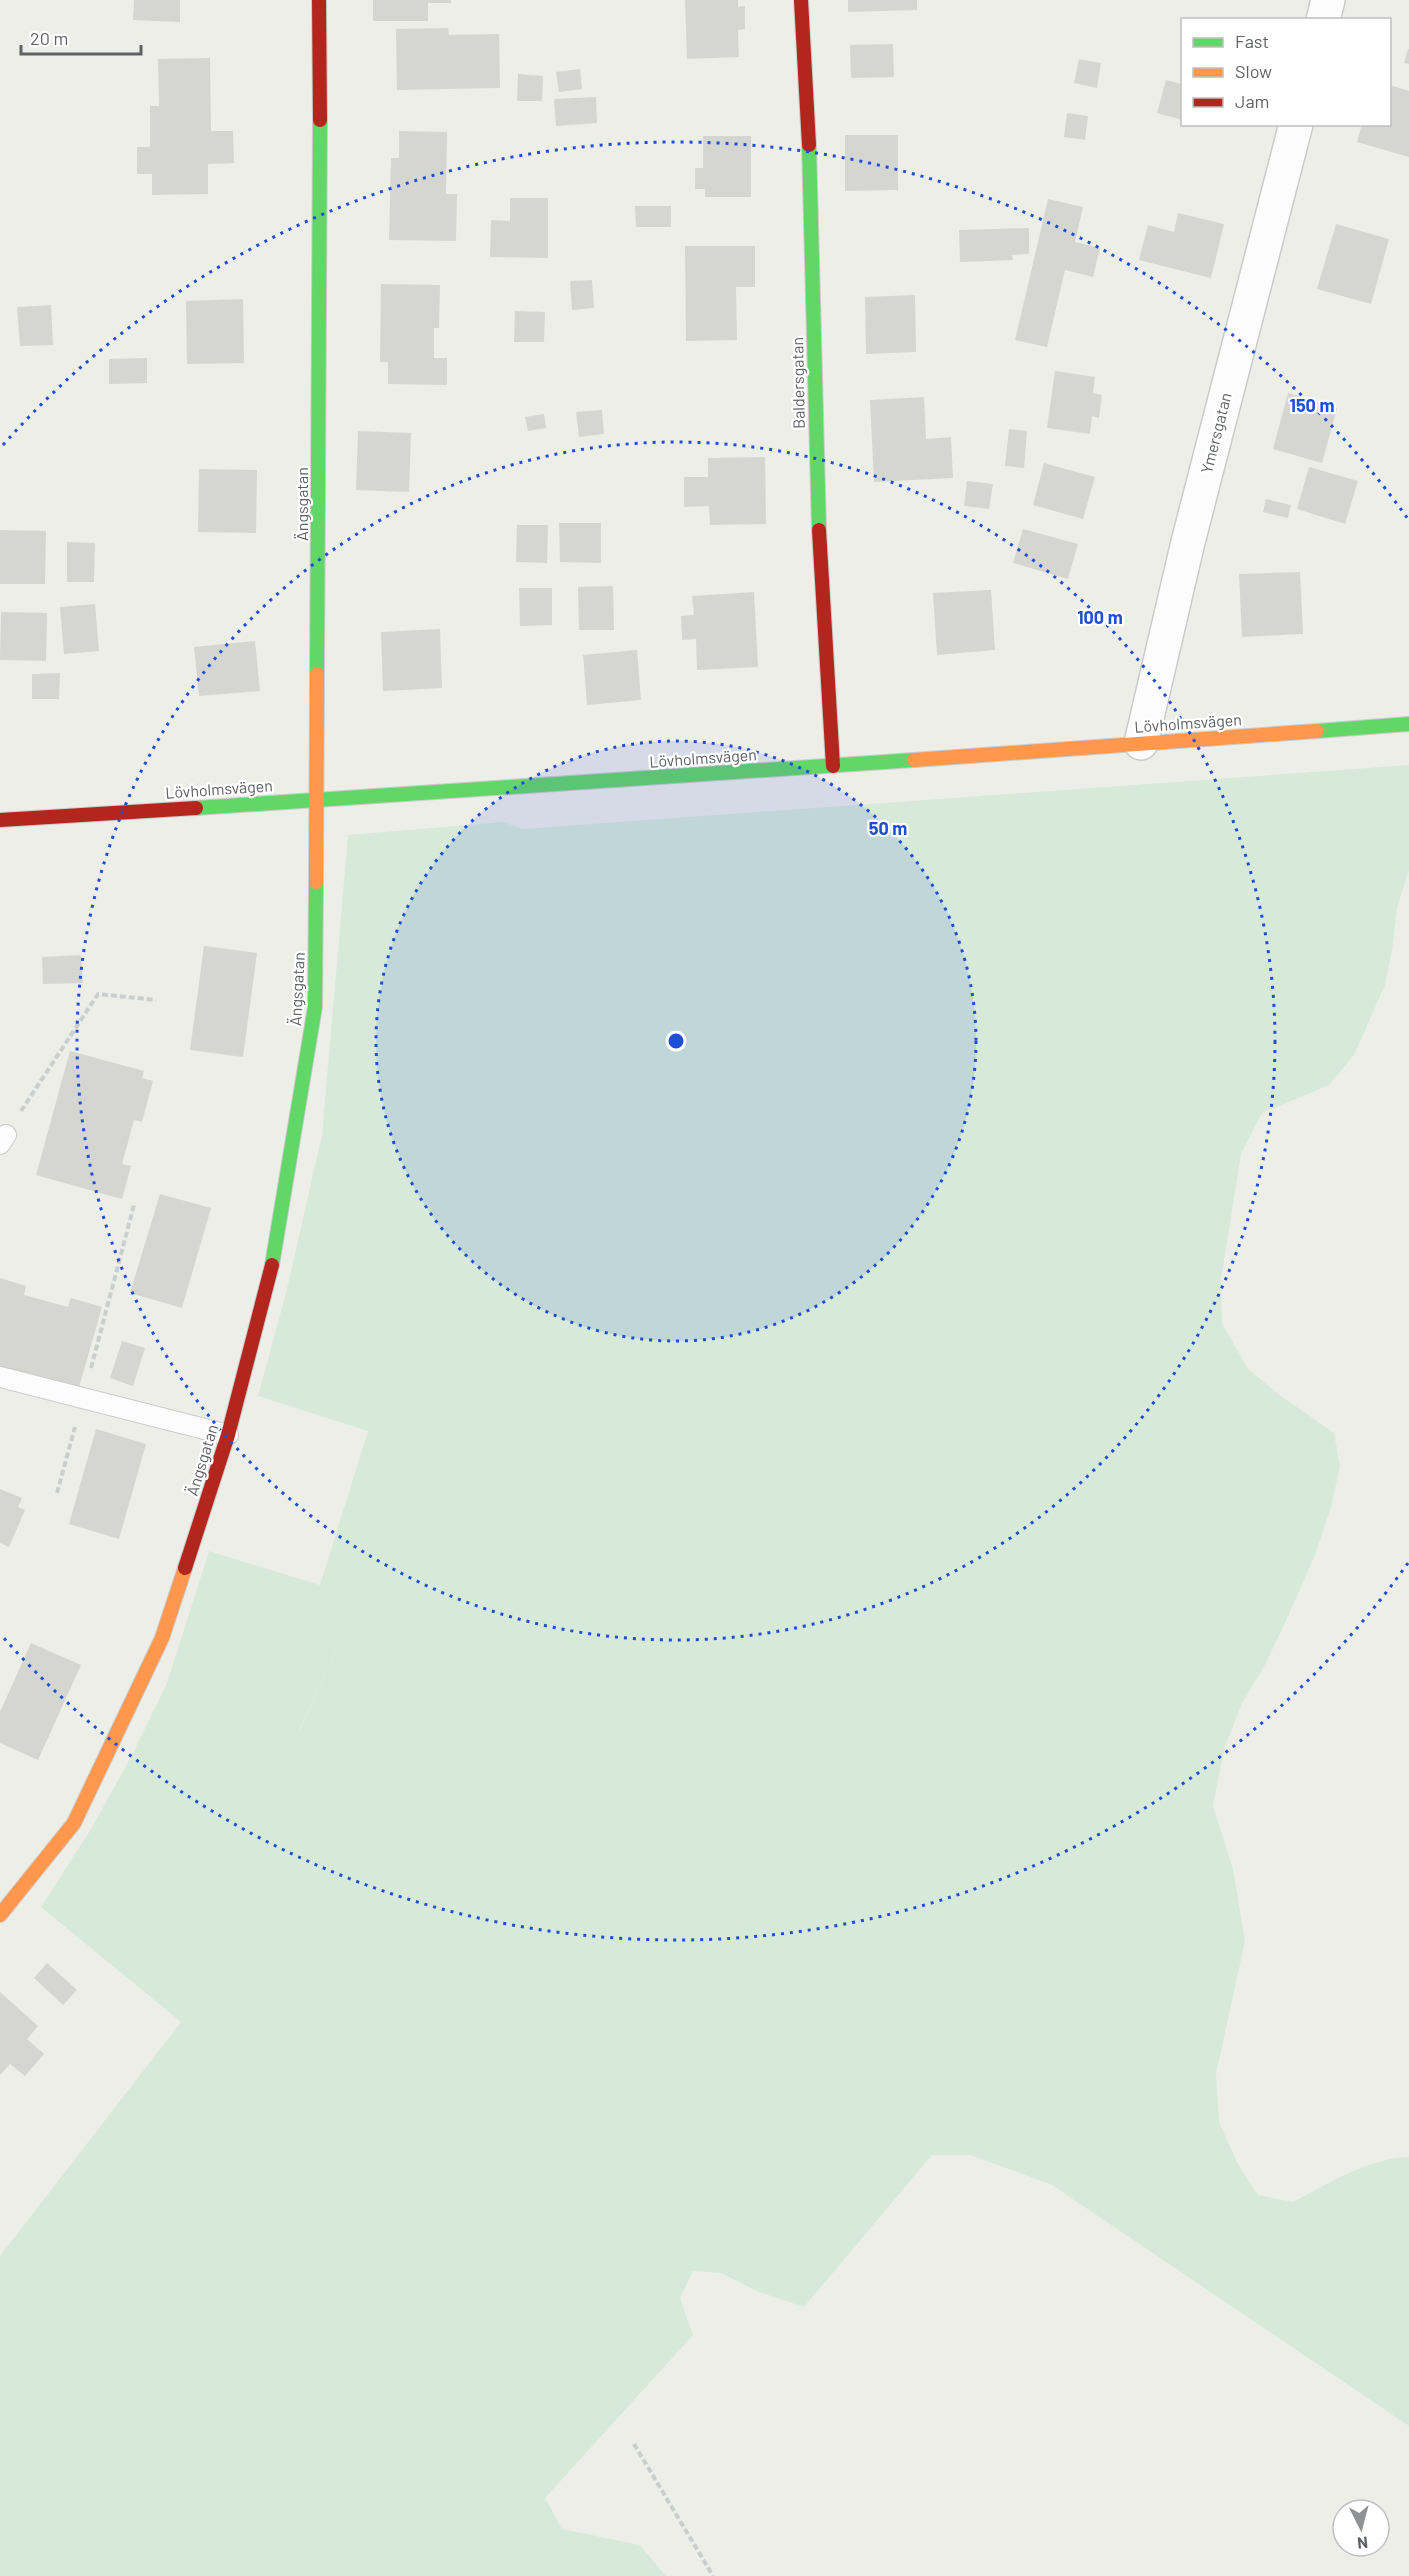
<svg xmlns="http://www.w3.org/2000/svg" width="1409" height="2576" font-family="Barlow,sans-serif">
<rect width="100%" height="100%" fill="#eeeee9"/>
<path fill="#d7ead9" fill-rule="evenodd" d="M 1409,765 L 1409,870 L 1397,908 L 1393,944 L 1385,985 L 1354,1055 L 1329,1085 L 1262,1113 L 1241,1154 L 1221,1280 L 1222,1323 L 1248,1369 L 1281,1396 L 1334,1433 L 1340,1466 L 1331,1507 L 1315,1555 L 1290,1612 L 1265,1665 L 1242,1703 L 1224,1749 L 1213,1806 L 1233,1869 L 1245,1941 L 1216,2074 L 1219,2122 L 1238,2164 L 1258,2195 L 1293,2202 C 1328,2184 1368,2158 1409,2157 L 1409,2426 L 1052,2185 L 970,2155 L 932,2155 L 804,2307 L 759,2292 L 721,2273 L 693,2271 L 680,2298 L 693,2335 L 545,2498 L 562,2529 L 640,2545 L 666,2576 L 0,2576 L 0,2256 L 181,2022 L 41,1907 L 91,1829 L 133,1753 L 167,1683 L 209,1551 L 320,1585 L 368,1431 L 258,1396 L 286,1293 L 322,1135 L 348,835 L 503,822 L 523,829 ZM 361,1594 L 299,1732 L 299,1731 Z"/>
<g fill="#d5d5d2">
<path d="M 134,0 L 180,0 L 180,22 L 133,20 Z"/>
<path d="M 373,0 L 451,0 L 451,3 L 428,3 L 428,21 L 373,21 Z"/>
<path d="M 685,0 L 738,0 L 738,7 L 745,6 L 745,29 L 738,30 L 739,57 L 687,59 Z"/>
<path d="M 848,0 L 917,0 L 917,10 L 848,12 Z"/>
<path d="M 448,28 L 449,35 L 499,34 L 500,88 L 397,90 L 396,29 Z"/>
<path d="M 893,44 L 894,77 L 851,78 L 850,45 Z"/>
<path d="M 1408,49 L 1409,49 L 1409,64 L 1404,63 Z"/>
<path d="M 210,58 L 211,131 L 233,131 L 234,163 L 208,164 L 208,194 L 152,195 L 152,174 L 137,174 L 137,147 L 150,147 L 150,106 L 159,106 L 158,59 Z"/>
<path d="M 1079,59 L 1101,63 L 1097,88 L 1074,83 Z"/>
<path d="M 580,69 L 582,89 L 559,92 L 556,72 Z"/>
<path d="M 518,74 L 543,76 L 542,101 L 517,101 Z"/>
<path d="M 1166,80 L 1182,84 L 1182,120 L 1157,113 Z"/>
<path d="M 1390,85 L 1409,91 L 1409,157 L 1357,142 L 1362,124 L 1390,124 Z"/>
<path d="M 596,97 L 597,123 L 556,126 L 554,99 Z"/>
<path d="M 1067,113 L 1088,116 L 1085,140 L 1064,137 Z"/>
<path d="M 399,131 L 447,132 L 446,194 L 457,194 L 456,241 L 389,240 L 391,158 L 399,158 Z"/>
<path d="M 845,135 L 898,135 L 898,190 L 845,191 Z"/>
<path d="M 703,136 L 751,136 L 751,197 L 705,197 L 705,189 L 695,189 L 695,168 L 703,168 Z"/>
<path d="M 510,198 L 548,198 L 548,258 L 490,257 L 491,220 L 510,221 Z"/>
<path d="M 1048,199 L 1083,207 L 1075,242 L 1100,248 L 1093,277 L 1065,270 L 1047,347 L 1015,340 Z"/>
<path d="M 635,206 L 671,206 L 671,227 L 636,227 Z"/>
<path d="M 1178,213 L 1224,224 L 1211,278 L 1139,260 L 1148,225 L 1174,232 Z"/>
<path d="M 1336,224 L 1389,239 L 1371,304 L 1317,289 Z"/>
<path d="M 1029,228 L 1029,254 L 1012,255 L 1013,260 L 960,262 L 959,230 Z"/>
<path d="M 685,246 L 755,246 L 755,287 L 736,287 L 737,340 L 686,341 Z"/>
<path d="M 592,280 L 594,308 L 572,310 L 570,281 Z"/>
<path d="M 381,284 L 440,285 L 439,328 L 434,328 L 434,358 L 447,358 L 447,385 L 388,384 L 388,362 L 380,362 Z"/>
<path d="M 915,295 L 916,352 L 866,354 L 865,297 Z"/>
<path d="M 243,299 L 244,363 L 187,364 L 186,301 Z"/>
<path d="M 51,305 L 53,345 L 20,346 L 17,307 Z"/>
<path d="M 515,311 L 545,312 L 544,342 L 514,342 Z"/>
<path d="M 147,358 L 147,383 L 109,384 L 109,359 Z"/>
<path d="M 1055,371 L 1095,377 L 1093,393 L 1102,395 L 1099,418 L 1092,416 L 1090,434 L 1047,428 Z"/>
<path d="M 1288,393 L 1337,408 L 1322,463 L 1273,449 Z"/>
<path d="M 924,397 L 926,439 L 951,437 L 953,478 L 874,482 L 870,400 Z"/>
<path d="M 602,410 L 604,434 L 579,437 L 576,412 Z"/>
<path d="M 544,414 L 546,428 L 528,431 L 525,417 Z"/>
<path d="M 1009,429 L 1027,431 L 1024,468 L 1005,466 Z"/>
<path d="M 358,431 L 411,433 L 409,492 L 356,490 Z"/>
<path d="M 765,457 L 766,524 L 710,525 L 709,506 L 684,507 L 684,477 L 708,477 L 708,458 Z"/>
<path d="M 1044,463 L 1095,477 L 1083,519 L 1033,505 Z"/>
<path d="M 1309,467 L 1358,481 L 1345,524 L 1297,509 Z"/>
<path d="M 199,469 L 257,470 L 256,533 L 198,532 Z"/>
<path d="M 967,481 L 993,484 L 989,509 L 964,506 Z"/>
<path d="M 1266,499 L 1291,505 L 1288,518 L 1263,512 Z"/>
<path d="M 559,523 L 601,523 L 601,563 L 560,562 Z"/>
<path d="M 517,525 L 548,525 L 547,563 L 516,562 Z"/>
<path d="M 1023,529 L 1078,544 L 1068,579 L 1013,563 Z"/>
<path d="M 0,530 L 46,531 L 45,584 L 0,584 Z"/>
<path d="M 67,542 L 95,543 L 94,582 L 67,582 Z"/>
<path d="M 1300,572 L 1303,634 L 1242,637 L 1239,574 Z"/>
<path d="M 613,586 L 614,630 L 579,630 L 578,587 Z"/>
<path d="M 519,588 L 552,588 L 552,625 L 520,626 Z"/>
<path d="M 991,590 L 995,650 L 937,655 L 933,593 Z"/>
<path d="M 754,592 L 758,667 L 697,670 L 696,639 L 682,640 L 681,616 L 694,615 L 692,596 Z"/>
<path d="M 95,604 L 99,651 L 64,654 L 60,607 Z"/>
<path d="M 1,612 L 47,613 L 46,661 L 0,660 Z"/>
<path d="M 440,629 L 442,688 L 383,691 L 381,632 Z"/>
<path d="M 255,641 L 260,691 L 199,696 L 194,647 Z"/>
<path d="M 637,650 L 641,700 L 587,705 L 583,655 Z"/>
<path d="M 60,673 L 59,699 L 32,699 L 32,674 Z"/>
<path d="M 204,946 L 257,953 L 243,1057 L 190,1050 Z"/>
<path d="M 81,955 L 83,983 L 43,984 L 42,957 Z"/>
<path d="M 70,1051 L 144,1071 L 142,1078 L 153,1081 L 142,1122 L 134,1120 L 122,1164 L 131,1166 L 122,1199 L 36,1175 Z"/>
<path d="M 160,1194 L 211,1208 L 182,1308 L 130,1293 Z"/>
<path d="M 0,1278 L 26,1286 L 24,1295 L 68,1307 L 71,1298 L 102,1307 L 78,1391 L 0,1369 Z"/>
<path d="M 122,1341 L 145,1348 L 133,1386 L 110,1378 Z"/>
<path d="M 96,1429 L 146,1444 L 119,1539 L 69,1524 Z"/>
<path d="M 0,1489 L 22,1498 L 18,1507 L 25,1510 L 9,1547 L 0,1543 Z"/>
<path d="M 31,1643 L 81,1665 L 38,1760 L 0,1743 L 0,1712 Z"/>
<path d="M 47,1963 L 77,1990 L 63,2005 L 34,1978 Z"/>
<path d="M 0,1992 L 38,2026 L 27,2039 L 44,2054 L 25,2076 L 10,2064 L 0,2075 Z"/>
</g>
<g fill="none" stroke-linecap="round" stroke-linejoin="round">
<defs>
<g id="lane">
<path d="M 0,1144 L 6,1135"/>
<path d="M 0,1377 L 228,1435"/>
</g>
<g id="street">
<path d="M 1323,20 L 1328,0"/>
<path d="M 1141,743 L 1188,542 L 1296,124"/>
</g>
<g id="fast">
<path d="M 809,145 L 819,530"/>
<path d="M 317,674 L 320,120"/>
<path d="M 1317,731 L 1409,724"/>
<path d="M 196,808 L 914,760"/>
<path d="M 272,1265 L 315,1007 L 316,882"/>
</g>
<g id="slow">
<path d="M 914,760 L 1317,731"/>
<path d="M 316,882 L 317,674"/>
<path d="M 0,1915 L 74,1823 L 162,1638 L 185,1568"/>
</g>
<g id="jam">
<path d="M 319,0 L 320,120"/>
<path d="M 801,0 L 809,145"/>
<path d="M 819,530 L 833,766"/>
<path d="M 0,820 L 196,808"/>
<path d="M 185,1568 L 228,1435 L 272,1265"/>
</g>
</defs>
<use href="#lane" stroke="#cbcbcb" stroke-width="22"/>
<use href="#street" stroke="#cbcbcb" stroke-width="36"/>
<use href="#fast" stroke="#cbcbcb" stroke-width="16"/>
<use href="#slow" stroke="#cbcbcb" stroke-width="16"/>
<use href="#jam" stroke="#cbcbcb" stroke-width="16"/>
<g stroke="#cacfcd" stroke-width="4" stroke-dasharray="6 3" stroke-linecap="butt">
<path d="M 21,1111 L 98,994 L 156,1000"/>
<path d="M 91,1368 L 134,1205"/>
<path d="M 57,1493 L 75,1427"/>
<path d="M 634,2444 L 713,2576"/>
</g>
<use href="#lane" stroke="#fcfcfc" stroke-width="20"/>
<use href="#street" stroke="#fcfcfc" stroke-width="33"/>
<use href="#fast" stroke="#63d668" stroke-width="14"/>
<use href="#slow" stroke="#ff974d" stroke-width="14"/>
<use href="#jam" stroke="#b3261e" stroke-width="14"/>
</g>
<circle cx="676" cy="1041" r="300" fill="#1d4ed8" fill-opacity=".12"/>
<g fill="none" stroke="#1d4ed8" stroke-width="3" stroke-dasharray="3 6">
<circle cx="676" cy="1041" r="300"/>
<circle cx="676" cy="1041" r="599"/>
<path d="M1408 1563A899 899 0 0 1 3 1637M3 445A899 899 0 0 1 1408 519"/>
</g>
<g text-anchor="middle" stroke-width="4.5" stroke-linejoin="round" paint-order="stroke">
<g font-size="16" fill="#5f6167" stroke="#fff">
<text transform="translate(798 383) rotate(-91)" y="6">Baldersgatan</text>
<text transform="translate(1216 433) rotate(-76)" y="6">Ymersgatan</text>
<text transform="translate(302 504) rotate(-90)" y="6">Ängsgatan</text>
<text transform="translate(1188 723) rotate(-4)" y="6">Lövholmsvägen</text>
<text transform="translate(703 758) rotate(-4)" y="6">Lövholmsvägen</text>
<text transform="translate(219 789) rotate(-4)" y="6">Lövholmsvägen</text>
<text transform="translate(297 989) rotate(-87)" y="6">Ängsgatan</text>
<text transform="translate(202 1460) rotate(-73)" y="6">Ängsgatan</text>
</g>
</g>
<circle cx="676" cy="1041" r="9" fill="#1d4ed8" stroke="#fff" stroke-width="3"/>
<g font-size="18" text-anchor="middle" font-weight="bold" fill="#1d4ed8" stroke="#fff" stroke-width="4.5" stroke-linejoin="round" paint-order="stroke">
<text x="1312" y="412">150 m</text>
<text x="1100" y="624">100 m</text>
<text x="888" y="835">50 m</text>
</g>
<rect x="1181" y="18" width="210" height="108" fill="#ffffff" stroke="#bfc0c2" stroke-width="1.5"/>
<rect x="1193" y="38" width="30" height="9" fill="#63d668" stroke="#bfc0c2" stroke-width="1.5"/>
<text x="1235" y="48" font-size="18" fill="#5f6167">Fast</text>
<rect x="1193" y="68" width="30" height="9" fill="#ff974d" stroke="#bfc0c2" stroke-width="1.5"/>
<text x="1235" y="78" font-size="18" fill="#5f6167">Slow</text>
<rect x="1193" y="98" width="30" height="9" fill="#b3261e" stroke="#bfc0c2" stroke-width="1.5"/>
<text x="1235" y="108" font-size="18" fill="#5f6167">Jam</text>
<g transform="translate(1361 2528) rotate(174)"><circle r="28" fill="#ffffff" stroke="#bfc0c2" stroke-width="1.5"/>
<path d="M0-4.5L10 22L0 15L-10 22Z" fill="#919294"/>
<text y="-9" font-size="16" font-weight="bold" text-anchor="middle" fill="#5f6167">N</text>
</g>
<path d="M21 45v9h120v-9" fill="none" stroke="#5f6167" stroke-width="3"/>
<text x="30" y="45" font-size="18" fill="#5f6167" stroke="#ffffff" stroke-width="4.5" paint-order="stroke">20 m</text>
</svg>
